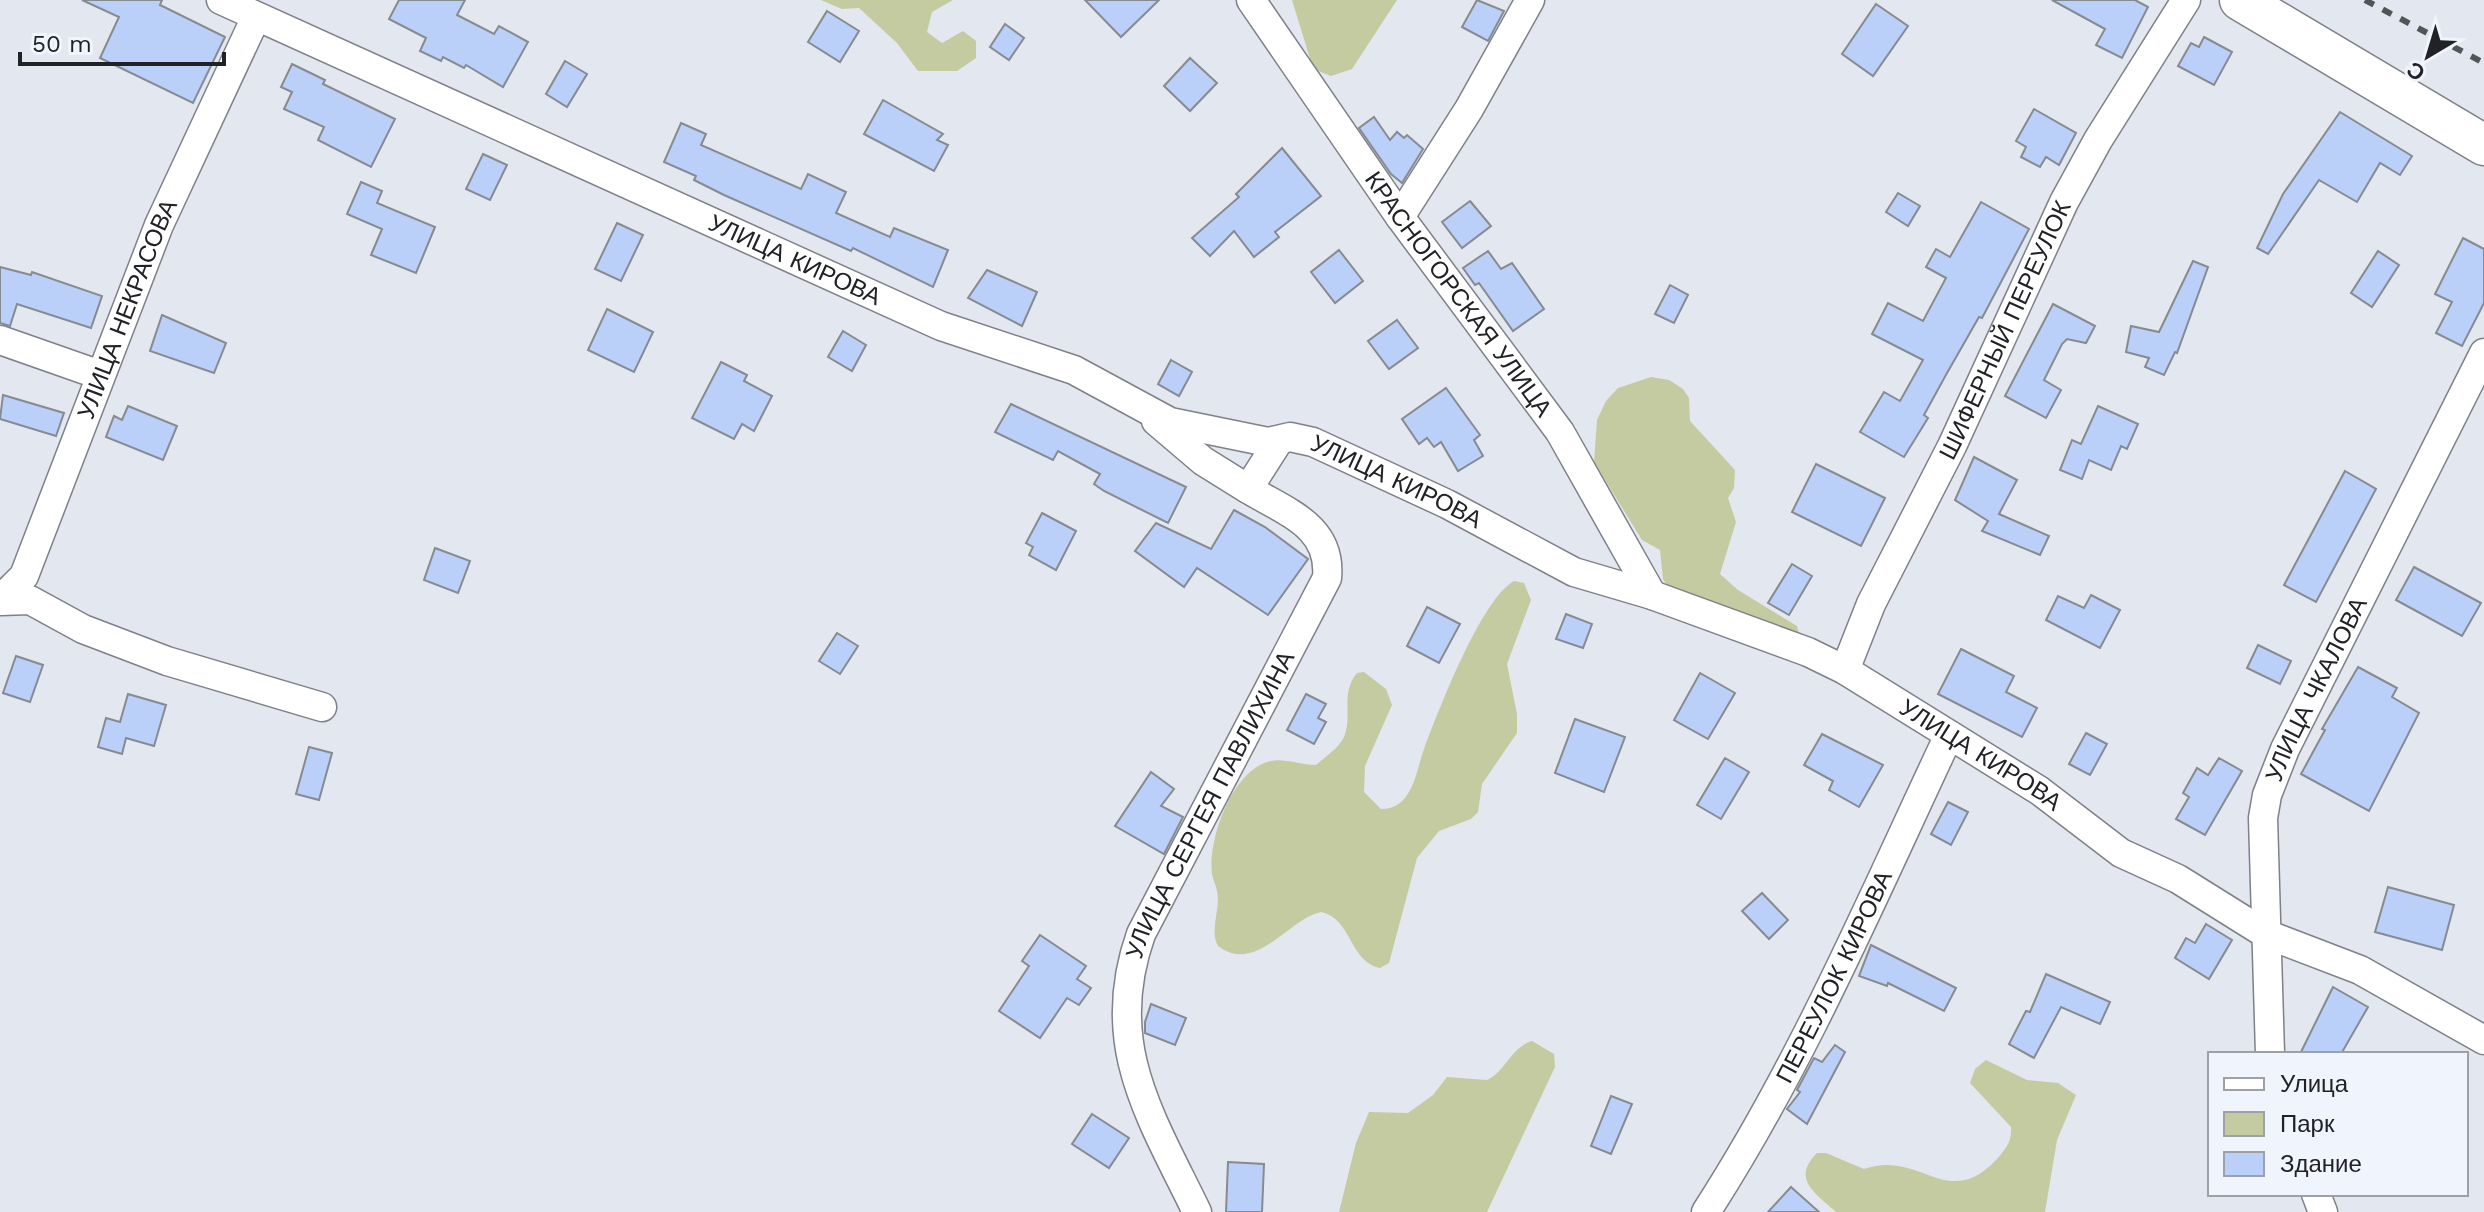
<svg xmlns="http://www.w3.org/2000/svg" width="2484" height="1212" font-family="'Work Sans',sans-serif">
<rect width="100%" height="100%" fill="#e3e7ef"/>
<g fill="#c4cba1">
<path d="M 821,0 L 953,0 L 932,12 L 927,32 L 942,43 L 963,31 L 976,41 L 976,58 L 957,71 L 918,71 L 897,43 L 859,8 L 842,9 Z"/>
<path d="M 1292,0 L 1397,0 L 1352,69 L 1331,76 L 1316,70 L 1312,65 Z"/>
<path d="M 1651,377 L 1669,380 L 1683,389 L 1689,398 L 1690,421 L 1735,470 L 1734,488 L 1728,498 L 1736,522 L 1720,574 L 1738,590 L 1797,626 L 1800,638 L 1669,589 L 1663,579 L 1660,550 L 1642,540 L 1594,462 L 1597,420 L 1606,401 L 1618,388 Z"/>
<path d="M 1514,581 L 1524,583 L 1531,600 L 1507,664 L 1517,714 L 1517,733 L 1482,784 L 1478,812 L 1471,819 L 1439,831 L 1417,858 L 1389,963 L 1380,968 C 1349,962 1352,918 1321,912 C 1288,919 1256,975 1218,946 C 1209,929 1221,910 1217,891 C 1216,885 1213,880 1212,874 C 1208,839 1231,774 1267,762 C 1283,757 1299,765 1316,765 C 1325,757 1339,748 1344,737 C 1353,715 1340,693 1357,673 L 1364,672 L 1386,689 L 1392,705 L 1365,766 L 1364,792 L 1381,809 C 1395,809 1404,802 1410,790 C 1417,778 1419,762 1424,749 C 1438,712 1481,599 1514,581 Z"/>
<path d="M 1532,1041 L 1554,1054 L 1555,1067 L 1487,1212 L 1339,1212 L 1356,1143 L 1369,1112 L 1408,1113 L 1433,1095 L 1447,1077 L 1487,1080 C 1506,1071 1511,1047 1532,1041 Z"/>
<path d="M 1986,1060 L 2027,1080 L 2058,1083 L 2076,1095 L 2057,1140 L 2045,1212 L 1836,1212 C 1815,1193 1791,1179 1817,1153 L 1826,1153 L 1864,1169 C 1920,1149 1947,1212 1996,1160 C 2006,1148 2012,1142 2011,1127 L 1970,1083 L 1975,1069 Z"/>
</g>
<g fill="#bbd0f8" stroke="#868a91" stroke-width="2">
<path d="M 82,0 L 162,0 L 160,5 L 225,37 L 193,103 L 100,58 L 119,17 Z"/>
<path d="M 399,0 L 465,0 L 457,15 L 494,34 L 499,26 L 528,42 L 503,87 L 466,65 L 464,68 L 443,57 L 441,61 L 420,51 L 426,38 L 389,19 Z"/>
<path d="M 1085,0 L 1159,0 L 1121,37 Z"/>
<path d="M 1477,0 L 1504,11 L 1488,41 L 1462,27 Z"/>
<path d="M 2052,0 L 2135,0 L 2148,7 L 2122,58 L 2096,45 L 2105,29 Z"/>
<path d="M 1876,4 L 1908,26 L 1873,76 L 1842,54 Z"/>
<path d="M 827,11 L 859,31 L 840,62 L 808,42 Z"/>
<path d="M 1005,24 L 1024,38 L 1009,60 L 990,47 Z"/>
<path d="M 2204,37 L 2232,52 L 2214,85 L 2178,66 L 2191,43 L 2199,47 Z"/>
<path d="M 1190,58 L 1217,83 L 1190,111 L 1164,86 Z"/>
<path d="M 565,61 L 587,74 L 567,107 L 546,94 Z"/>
<path d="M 292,64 L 325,80 L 323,84 L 395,119 L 371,167 L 318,140 L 324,127 L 284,109 L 292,92 L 281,87 Z"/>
<path d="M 883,100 L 943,134 L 937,140 L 948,145 L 934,171 L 864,134 Z"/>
<path d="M 2034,109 L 2076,133 L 2059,165 L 2046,157 L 2040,167 L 2021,157 L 2026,147 L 2016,141 Z"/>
<path d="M 2340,112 L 2412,156 L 2400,175 L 2380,163 L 2357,202 L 2319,180 L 2268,254 L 2257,248 L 2283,194 Z"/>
<path d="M 1374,117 L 1390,140 L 1397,132 L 1404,138 L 1407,135 L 1423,149 L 1402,183 L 1391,174 L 1359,128 Z"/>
<path d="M 681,123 L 706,134 L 701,145 L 801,189 L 808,174 L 846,192 L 836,213 L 890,237 L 894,228 L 948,250 L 933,287 L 853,248 L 851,251 L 724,195 L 694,180 L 696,176 L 664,162 Z"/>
<path d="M 1282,148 L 1321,196 L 1275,232 L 1279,237 L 1254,257 L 1234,231 L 1210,256 L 1192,238 L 1239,197 L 1236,194 Z"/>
<path d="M 483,154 L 507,165 L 490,200 L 466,189 Z"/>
<path d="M 361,182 L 382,191 L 377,203 L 435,227 L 416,273 L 371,255 L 382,229 L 347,214 Z"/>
<path d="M 1898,193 L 1920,206 L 1908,226 L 1886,212 Z"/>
<path d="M 1470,201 L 1491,226 L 1462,248 L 1442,222 Z"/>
<path d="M 1981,202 L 2029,229 L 1982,318 L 1979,317 L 1947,373 L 1924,415 L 1928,418 L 1904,457 L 1860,432 L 1884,392 L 1900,401 L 1923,360 L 1872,334 L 1888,303 L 1923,321 L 1946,278 L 1926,267 L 1936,249 L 1950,257 Z"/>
<path d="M 617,223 L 643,235 L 621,281 L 595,269 Z"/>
<path d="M 2463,238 L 2484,249 L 2484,303 L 2462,346 L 2436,333 L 2452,302 L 2435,294 Z"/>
<path d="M 1339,250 L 1363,281 L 1335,303 L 1311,272 Z"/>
<path d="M 1488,251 L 1501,269 L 1512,263 L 1544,309 L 1513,331 L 1479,283 L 1475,285 L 1463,268 Z"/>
<path d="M 2378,251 L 2399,265 L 2372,307 L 2351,293 Z"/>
<path d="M 2193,261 L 2208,267 L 2177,353 L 2175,352 L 2164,375 L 2145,367 L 2149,358 L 2126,352 L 2131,326 L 2159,332 Z"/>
<path d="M 0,267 L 31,275 L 32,272 L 102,296 L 91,328 L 17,304 L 10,326 L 0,323 Z"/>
<path d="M 987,270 L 1037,292 L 1022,326 L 968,298 Z"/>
<path d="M 1670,285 L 1688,295 L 1674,323 L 1655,314 Z"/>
<path d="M 2053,304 L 2095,326 L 2086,343 L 2067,339 L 2062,344 L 2044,380 L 2061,390 L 2046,418 L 2005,396 Z"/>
<path d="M 607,309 L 653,332 L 634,372 L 588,350 Z"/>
<path d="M 162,315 L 226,343 L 214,373 L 150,351 Z"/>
<path d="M 1397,320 L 1418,348 L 1389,369 L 1368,341 Z"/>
<path d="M 843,331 L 866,345 L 852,371 L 828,357 Z"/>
<path d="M 1171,360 L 1192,372 L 1179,396 L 1158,384 Z"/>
<path d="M 721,362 L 747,375 L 744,381 L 772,396 L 754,431 L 742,424 L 734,439 L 692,418 Z"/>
<path d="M 1446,388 L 1480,435 L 1474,440 L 1483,456 L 1458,471 L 1441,442 L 1434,447 L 1427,438 L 1419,444 L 1402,419 Z"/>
<path d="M 3,395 L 64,413 L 56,436 L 0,419 Z"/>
<path d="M 1011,404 L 1186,487 L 1168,523 L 1104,491 L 1094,484 L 1100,474 L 1058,451 L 1053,460 L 995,432 Z"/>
<path d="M 128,406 L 177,426 L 163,460 L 106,437 L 114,416 L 122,420 Z"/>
<path d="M 2098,406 L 2138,424 L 2127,449 L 2121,446 L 2111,470 L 2089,460 L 2082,479 L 2060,470 L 2072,440 L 2081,444 Z"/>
<path d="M 1974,457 L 2017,480 L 1999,514 L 2049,536 L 2040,555 L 1982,531 L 1988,521 L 1955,500 Z"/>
<path d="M 1816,464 L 1885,498 L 1861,546 L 1792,512 Z"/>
<path d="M 2345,471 L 2376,489 L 2316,602 L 2284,585 Z"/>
<path d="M 1234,510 L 1265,527 L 1308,559 L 1268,615 L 1197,568 L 1184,587 L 1135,551 L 1156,523 L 1211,549 Z"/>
<path d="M 1042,513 L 1076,531 L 1056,570 L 1029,555 L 1033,547 L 1026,543 Z"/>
<path d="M 435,548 L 470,561 L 458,593 L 424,580 Z"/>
<path d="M 1792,564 L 1812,576 L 1789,615 L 1768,603 Z"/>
<path d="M 2414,567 L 2481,603 L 2462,636 L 2396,600 Z"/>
<path d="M 2091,595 L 2120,610 L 2100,648 L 2046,620 L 2058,596 L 2084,608 Z"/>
<path d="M 1427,607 L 1460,624 L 1439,663 L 1407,646 Z"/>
<path d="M 1566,614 L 1592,624 L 1583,648 L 1556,639 Z"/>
<path d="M 837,633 L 858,646 L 840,674 L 819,661 Z"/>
<path d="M 2258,645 L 2291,661 L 2280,684 L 2247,668 Z"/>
<path d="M 1961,649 L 2014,676 L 2006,692 L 2037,708 L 2022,737 L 1938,694 Z"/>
<path d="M 16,656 L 43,665 L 30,702 L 3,693 Z"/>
<path d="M 2358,667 L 2397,688 L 2392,697 L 2419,713 L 2369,811 L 2301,774 L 2325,730 L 2322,729 Z"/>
<path d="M 1700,673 L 1735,693 L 1708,739 L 1674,720 Z"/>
<path d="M 128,694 L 166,705 L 154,746 L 126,738 L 122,754 L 98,747 L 106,718 L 120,722 Z"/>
<path d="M 1306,694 L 1326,704 L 1318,718 L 1326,722 L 1314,744 L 1287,730 Z"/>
<path d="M 1575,719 L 1625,737 L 1604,792 L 1555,773 Z"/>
<path d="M 2086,733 L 2107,744 L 2090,775 L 2069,764 Z"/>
<path d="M 1822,734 L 1883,765 L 1859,807 L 1829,790 L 1833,781 L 1804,765 Z"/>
<path d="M 309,747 L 332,753 L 319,800 L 296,794 Z"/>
<path d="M 1725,758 L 1749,772 L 1721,819 L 1697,805 Z"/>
<path d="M 2219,758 L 2242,771 L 2205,835 L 2176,819 L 2189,797 L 2183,793 L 2197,768 L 2208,775 Z"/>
<path d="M 1151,772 L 1174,789 L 1161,806 L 1183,817 L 1164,854 L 1115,826 Z"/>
<path d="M 1948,802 L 1968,812 L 1951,845 L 1931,834 Z"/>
<path d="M 2388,887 L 2454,905 L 2442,950 L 2375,932 Z"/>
<path d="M 1762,893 L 1788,920 L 1769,939 L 1742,911 Z"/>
<path d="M 2206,924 L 2232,940 L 2209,979 L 2175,958 L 2186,938 L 2195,943 Z"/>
<path d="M 1040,935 L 1086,966 L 1077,979 L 1091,988 L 1079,1005 L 1067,998 L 1040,1038 L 999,1011 L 1029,966 L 1022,961 Z"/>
<path d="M 1871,945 L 1956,988 L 1944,1011 L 1888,983 L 1887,986 L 1859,976 Z"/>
<path d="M 2046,974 L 2110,1002 L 2100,1024 L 2061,1007 L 2034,1058 L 2009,1044 L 2026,1011 L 2030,1012 Z"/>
<path d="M 2333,987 L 2368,1007 L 2341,1054 L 2300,1054 Z"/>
<path d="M 1151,1004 L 1186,1018 L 1175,1045 L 1145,1033 L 1145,1022 Z"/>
<path d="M 1835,1045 L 1845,1052 L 1807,1124 L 1787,1109 L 1800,1092 L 1797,1090 L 1814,1058 L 1822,1062 Z"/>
<path d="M 1611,1096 L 1632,1104 L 1611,1154 L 1591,1146 Z"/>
<path d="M 1092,1114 L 1129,1138 L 1109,1168 L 1072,1144 Z"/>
<path d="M 1228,1162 L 1264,1164 L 1262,1212 L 1226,1212 Z"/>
<path d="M 1791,1187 L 1819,1212 L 1768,1212 Z"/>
</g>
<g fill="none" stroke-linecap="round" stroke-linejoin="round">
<defs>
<g id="minor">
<path id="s1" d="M 221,0 L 941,326 L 1074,370 L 1170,422 L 1268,442 L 1290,437 L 1313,442 L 1447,504 L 1574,572 L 1652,595 L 1808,652 L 1845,670 L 2040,791 L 2121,853 L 2178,879 L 2266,934 L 2360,970 L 2484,1040"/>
<path id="s2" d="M 1251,0 L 1400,217 L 1560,432 L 1652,595"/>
<path d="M 1400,217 L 1469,109 L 1530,0"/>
<path d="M 0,340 L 100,375"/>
<path d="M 1156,421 L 1203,461 L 1248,489"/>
<path id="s3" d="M 0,600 L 24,576 L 159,225 L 256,17"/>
<path d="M 0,601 L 30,600 L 83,629 L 167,661 L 322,707"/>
<path id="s4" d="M 1845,670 L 1871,604 L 1952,446 L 2064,202 L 2098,140 L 2186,0"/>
<path id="s5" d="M 2270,1054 L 2263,818 L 2267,795 L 2285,749 L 2484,353"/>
<path d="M 2316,1194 L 2323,1212"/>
<path id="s6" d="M 1197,1212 C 1150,1115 1102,1044 1141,934 L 1327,578 C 1332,526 1286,512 1248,489 L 1278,442"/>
<path id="s7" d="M 1706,1212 C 1803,1062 1873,896 1949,735"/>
</g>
<path id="secondary" d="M 2240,0 L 2484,145"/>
</defs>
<use href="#minor" stroke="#7d8188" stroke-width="31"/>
<use href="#secondary" stroke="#7d8188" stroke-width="43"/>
<use href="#minor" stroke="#fff" stroke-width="28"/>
<use href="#secondary" stroke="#fff" stroke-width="40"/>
<path stroke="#525458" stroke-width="6" stroke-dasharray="10 10" stroke-linecap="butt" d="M 2365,0 L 2484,63"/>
</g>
<g text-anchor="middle" stroke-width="7" stroke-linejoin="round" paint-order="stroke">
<g font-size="24" fill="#212225" stroke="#f0f4fc">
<text dy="8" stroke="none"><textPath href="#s1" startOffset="630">УЛИЦА КИРОВА</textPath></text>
<text dy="8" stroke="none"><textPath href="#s2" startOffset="360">КРАСНОГОРСКАЯ УЛИЦА</textPath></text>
<text dy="8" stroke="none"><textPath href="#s3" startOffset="320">УЛИЦА НЕКРАСОВА</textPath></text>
<text dy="8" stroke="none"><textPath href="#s4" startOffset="376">ШИФЕРНЫЙ ПЕРЕУЛОК</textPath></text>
<text dy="8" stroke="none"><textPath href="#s1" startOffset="1278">УЛИЦА КИРОВА</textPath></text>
<text dy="8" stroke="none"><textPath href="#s5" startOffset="376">УЛИЦА ЧКАЛОВА</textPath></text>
<text dy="8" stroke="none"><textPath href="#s1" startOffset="1926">УЛИЦА КИРОВА</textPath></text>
<text dy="8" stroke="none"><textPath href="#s6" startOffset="440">УЛИЦА СЕРГЕЯ ПАВЛИХИНА</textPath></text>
<text dy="8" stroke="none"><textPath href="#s7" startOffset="268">ПЕРЕУЛОК КИРОВА</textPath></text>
</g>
</g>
<rect x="2208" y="1052" width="260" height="144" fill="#f0f4fc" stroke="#9da0a6" stroke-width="2"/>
<rect x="2224" y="1078" width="40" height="12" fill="#ffffff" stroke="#9da0a6" stroke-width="2"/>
<text x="2280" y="1092" font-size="24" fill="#212225">Улица</text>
<rect x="2224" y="1112" width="40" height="24" fill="#c4cba1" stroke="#9da0a6" stroke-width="2"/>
<text x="2280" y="1132" font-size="24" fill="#212225">Парк</text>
<rect x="2224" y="1152" width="40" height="24" fill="#bbd0f8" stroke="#9da0a6" stroke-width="2"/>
<text x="2280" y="1172" font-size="24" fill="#212225">Здание</text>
<g transform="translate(2428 56) rotate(218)" stroke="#f0f4fc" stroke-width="6" paint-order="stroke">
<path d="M0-6L14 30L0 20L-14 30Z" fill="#212225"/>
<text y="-12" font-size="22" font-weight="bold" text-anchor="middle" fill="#212225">С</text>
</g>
<path d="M20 52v12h204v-12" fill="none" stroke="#212225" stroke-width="4"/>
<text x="32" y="52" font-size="24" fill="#212225" stroke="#f0f4fc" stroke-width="6" paint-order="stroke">50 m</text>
</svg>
